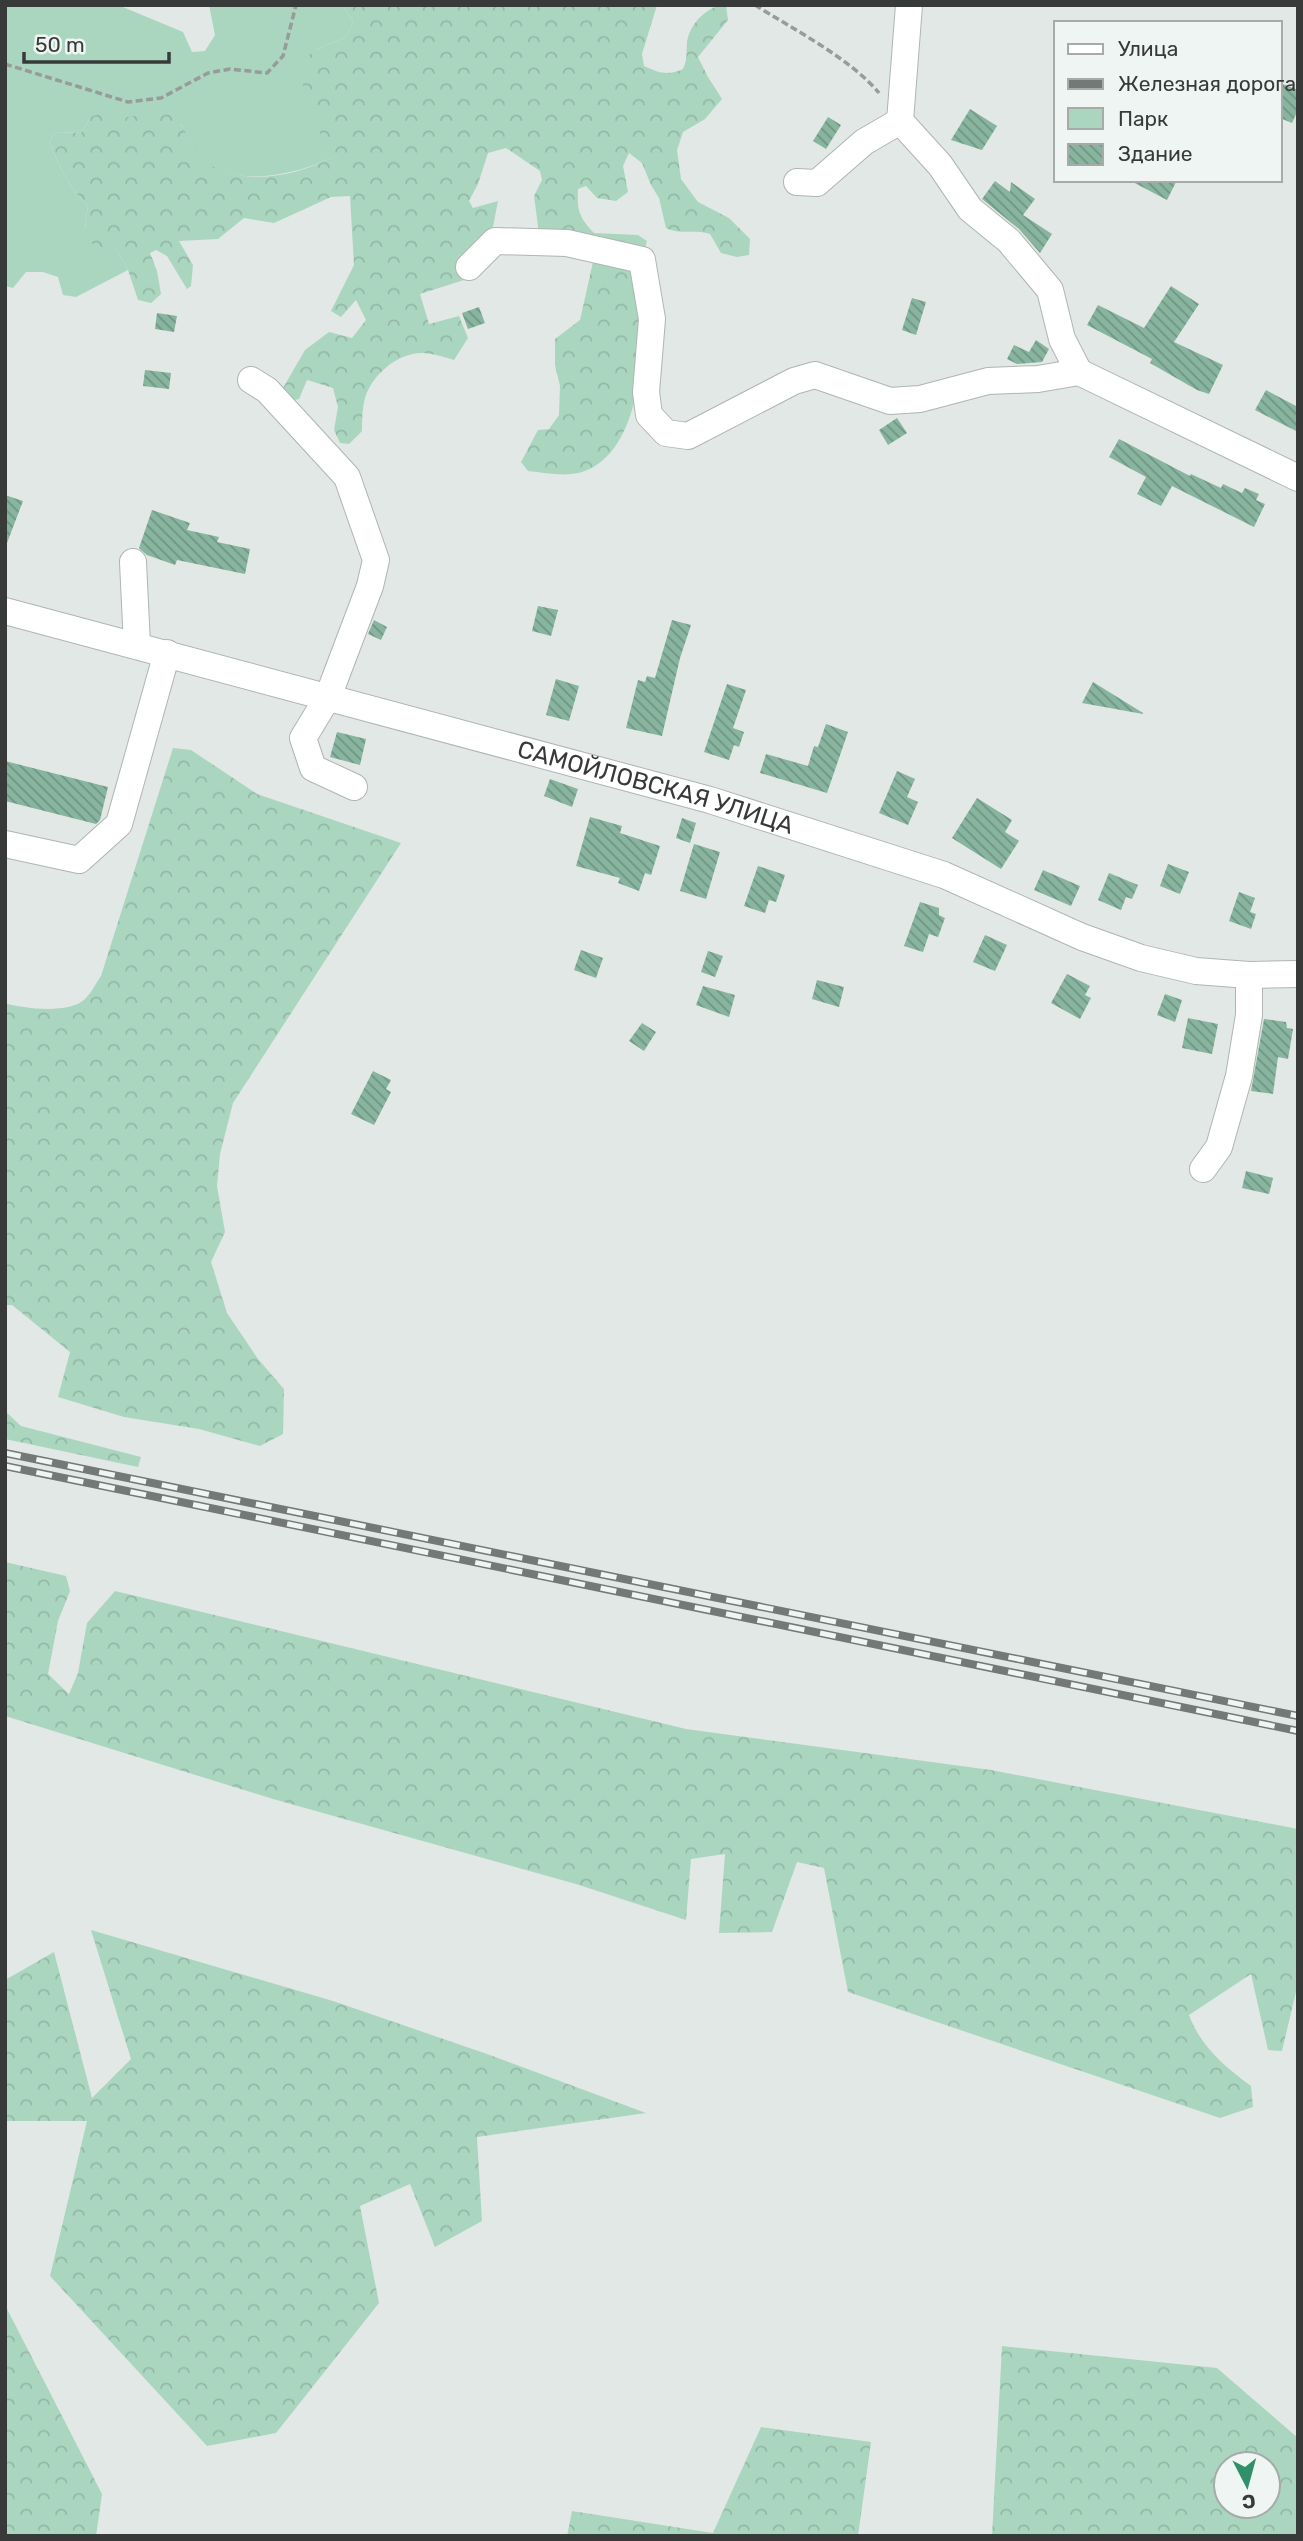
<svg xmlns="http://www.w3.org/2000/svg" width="1303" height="2541" font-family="Rubik,sans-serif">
<defs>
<pattern id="forest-crowns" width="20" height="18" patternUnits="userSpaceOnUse" patternTransform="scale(1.75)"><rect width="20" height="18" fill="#aad6c0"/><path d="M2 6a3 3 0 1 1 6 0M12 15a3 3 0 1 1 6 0" fill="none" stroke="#93b8a6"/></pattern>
<pattern id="building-back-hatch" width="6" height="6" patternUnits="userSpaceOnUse" patternTransform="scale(1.75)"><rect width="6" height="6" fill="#88b59f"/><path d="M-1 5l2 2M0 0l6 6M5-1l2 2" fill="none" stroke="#709483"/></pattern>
</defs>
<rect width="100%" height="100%" fill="#e2e8e5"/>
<path fill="#aad6c0" d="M 5,5 L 118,5 L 183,32 L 192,52 L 205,51 L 215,35 L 209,5 L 342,5 L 353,21 L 346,37 L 315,50 L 331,158 C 296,175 232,189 200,158 C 192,150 187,134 181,124 L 91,117 L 81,133 L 55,132 L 49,142 C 60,166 68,188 88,205 L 85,229 L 116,249 L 128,270 L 76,297 L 63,295 L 58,277 L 43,272 L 26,272 L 13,288 L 5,286 Z"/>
<g fill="url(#forest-crowns)" fill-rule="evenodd">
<path d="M 342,5 L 657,5 L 642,54 L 644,66 C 659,73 668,76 683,69 C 688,58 686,53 687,42 C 690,23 708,5 726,5 L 728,20 L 698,57 L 708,77 L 722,99 L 705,119 L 683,132 L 677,150 L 681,179 L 698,202 L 729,218 L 750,239 L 749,255 L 737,257 L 721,253 L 710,234 C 695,229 680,235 666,228 L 659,198 L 651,185 L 642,163 L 629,153 L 623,166 L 628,192 L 616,201 L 597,198 L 586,186 L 578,189 C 577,211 579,217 594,233 L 638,235 L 647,241 L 638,273 L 650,289 C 643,341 644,453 582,472 C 567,477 545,473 528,471 L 521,462 L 538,430 L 549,429 L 559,415 L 560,386 L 555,365 L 555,339 L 580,320 L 593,262 L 546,253 L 539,233 L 534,196 L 542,180 L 540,171 L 506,148 L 488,153 L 478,184 L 469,201 L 473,208 L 498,201 L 491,237 L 467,279 L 420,294 L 429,324 L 459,316 L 468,338 L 454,360 C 444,357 432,353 422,353 C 397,353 372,375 365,398 C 362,409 362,420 362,431 L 349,444 L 340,443 L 334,430 L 338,407 L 333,388 L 307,380 L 299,399 L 286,402 L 283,388 L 305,350 L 329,332 L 352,338 L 366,320 L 356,300 L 341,317 L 331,311 L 354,265 L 350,196 L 331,197 L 274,223 L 244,218 L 218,239 L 179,241 L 193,265 L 191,286 L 187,289 L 167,256 L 156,250 L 150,253 L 157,271 L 161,294 L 151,303 L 138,300 L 128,270 L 116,249 L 94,247 L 85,229 L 88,205 C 68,188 60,166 49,142 L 55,132 L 81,133 L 91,117 L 103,112 L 122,118 L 167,111 C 172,116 178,120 182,126 C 189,136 193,152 202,159 C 237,188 294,177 331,158 C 320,131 297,90 302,61 L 315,50 L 346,37 L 353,21 Z"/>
<path d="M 173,748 L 191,750 L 257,794 L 401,843 L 233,1103 L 220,1154 L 217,1186 L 225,1232 L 211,1262 L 227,1313 L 258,1359 L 284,1389 L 283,1434 L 260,1446 L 199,1429 L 124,1417 L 58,1397 L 70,1352 L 12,1305 L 5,1305 L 5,1003 C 24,1009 70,1014 85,999 C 92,992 96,983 101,976 Z"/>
<path d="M 5,1411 L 21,1426 L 141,1457 L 138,1467 L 5,1439 Z"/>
<path d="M 5,1562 L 66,1576 L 70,1591 L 58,1621 L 48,1674 L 69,1694 L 78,1673 L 87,1623 L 115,1591 L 686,1729 L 991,1770 L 1298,1829 L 1298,1983 L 1282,2051 L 1268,2050 L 1251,1974 L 1189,2015 C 1201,2047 1224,2066 1251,2086 L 1253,2107 L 1220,2118 L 848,1992 L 824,1868 L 797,1862 L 772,1932 L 719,1933 L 725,1854 L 691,1859 L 686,1920 L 576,1884 L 273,1799 L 5,1716 Z"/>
<path d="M 91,1930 L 333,2001 L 487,2054 L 646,2113 L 477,2137 L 482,2221 L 435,2247 L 410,2184 L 360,2206 L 379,2303 L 276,2433 L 207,2446 L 50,2276 L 87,2121 L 5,2121 L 5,1980 L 54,1952 L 92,2098 L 131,2059 Z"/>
<path d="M 5,2305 L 102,2494 L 96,2536 L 5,2536 Z"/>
<path d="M 1002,2346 L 1217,2368 L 1298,2438 L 1298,2536 L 992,2536 ZM 1268,2464 L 1268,2506 L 1226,2506 L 1226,2464 Z"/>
<path d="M 761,2427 L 871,2442 L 858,2536 L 567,2536 L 572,2511 L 713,2533 Z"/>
</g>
<g fill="url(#building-back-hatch)">
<path d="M 1280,83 L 1298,90 L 1298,110 L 1292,123 L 1280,118 Z"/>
<path d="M 970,109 L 997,126 L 982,150 L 951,140 Z"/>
<path d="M 828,117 L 841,125 L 826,149 L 813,141 Z"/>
<path d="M 1129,180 L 1177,180 L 1167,200 Z"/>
<path d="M 995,181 L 1010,192 L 1011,182 L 1035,199 L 1023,215 L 1052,234 L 1040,253 L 1019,229 L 982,199 Z"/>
<path d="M 1171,286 L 1199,304 L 1174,342 L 1223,365 L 1209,394 L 1197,390 L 1150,363 L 1152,359 L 1087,325 L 1098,305 L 1144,328 Z"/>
<path d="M 912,298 L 926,302 L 916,335 L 902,330 Z"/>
<path d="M 479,307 L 485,323 L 468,329 L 462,313 Z"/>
<path d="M 157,313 L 177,316 L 174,332 L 155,329 Z"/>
<path d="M 1036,340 L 1049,349 L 1042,362 L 1017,364 L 1007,359 L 1014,345 L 1029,352 Z"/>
<path d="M 145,370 L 171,373 L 169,389 L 143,386 Z"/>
<path d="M 1266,390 L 1298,407 L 1298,432 L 1255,410 Z"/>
<path d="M 897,418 L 907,433 L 888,445 L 879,430 Z"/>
<path d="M 1119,439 L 1190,476 L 1191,474 L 1221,488 L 1223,484 L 1242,493 L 1245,488 L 1259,494 L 1256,500 L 1265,504 L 1254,527 L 1172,486 L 1161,506 L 1137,494 L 1146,477 L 1109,457 Z"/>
<path d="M 5,495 L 23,501 L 7,543 L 5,543 Z"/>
<path d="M 152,510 L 190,523 L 187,530 L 219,537 L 217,542 L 250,549 L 245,574 L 177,560 L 175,565 L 147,555 L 139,548 Z"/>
<path d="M 538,606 L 558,610 L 551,636 L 532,631 Z"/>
<path d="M 374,620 L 387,627 L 381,640 L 368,634 Z"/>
<path d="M 672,620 L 691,625 L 680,658 L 662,736 L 626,728 L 638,680 L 645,682 L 647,676 L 655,678 Z"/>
<path d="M 556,679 L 579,686 L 569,721 L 546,715 Z"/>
<path d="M 1093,682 L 1143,713 L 1143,714 L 1082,703 Z"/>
<path d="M 727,684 L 746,690 L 733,728 L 744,732 L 739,747 L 734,745 L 729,760 L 704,752 Z"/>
<path d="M 826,724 L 848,732 L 827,793 L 760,773 L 766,754 L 808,766 L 814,746 L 818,747 Z"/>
<path d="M 337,732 L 366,739 L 360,765 L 330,757 Z"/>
<path d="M 5,761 L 108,787 L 100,820 L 96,824 L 5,801 Z"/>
<path d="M 897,771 L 915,779 L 907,797 L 918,802 L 908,825 L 879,813 Z"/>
<path d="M 550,779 L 578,789 L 572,807 L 544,796 Z"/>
<path d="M 977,798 L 1012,820 L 1005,832 L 1019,841 L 1001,869 L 952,838 Z"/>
<path d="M 590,817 L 622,826 L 620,833 L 660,846 L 651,875 L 645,873 L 639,891 L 618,883 L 620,878 L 576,866 Z"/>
<path d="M 682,818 L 696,823 L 690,843 L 676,838 Z"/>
<path d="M 694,844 L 720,852 L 706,899 L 680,891 Z"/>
<path d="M 1168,864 L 1189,872 L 1180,894 L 1160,886 Z"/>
<path d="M 758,866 L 785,875 L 776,902 L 769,900 L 765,913 L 744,906 Z"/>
<path d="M 1043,870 L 1080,886 L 1071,906 L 1034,890 Z"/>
<path d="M 1109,873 L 1138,885 L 1132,899 L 1126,897 L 1121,910 L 1098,900 Z"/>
<path d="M 1239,892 L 1255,898 L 1250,912 L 1256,914 L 1251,929 L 1229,921 Z"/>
<path d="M 920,902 L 939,908 L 939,915 L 945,918 L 938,937 L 929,934 L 923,952 L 904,946 Z"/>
<path d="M 985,935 L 1007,945 L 995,971 L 973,962 Z"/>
<path d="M 581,950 L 603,958 L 596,978 L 574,970 Z"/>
<path d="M 708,951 L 723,956 L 715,977 L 701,972 Z"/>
<path d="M 1067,974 L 1090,986 L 1085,995 L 1091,998 L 1080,1019 L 1051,1003 Z"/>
<path d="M 817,980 L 844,987 L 839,1007 L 812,999 Z"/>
<path d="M 703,986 L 735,995 L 729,1017 L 696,1005 Z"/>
<path d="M 1165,994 L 1182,1000 L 1175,1022 L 1157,1015 Z"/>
<path d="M 1188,1018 L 1218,1024 L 1212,1054 L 1182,1048 Z"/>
<path d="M 1264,1019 L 1286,1022 L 1287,1028 L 1293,1029 L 1288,1059 L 1278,1057 L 1273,1094 L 1251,1091 Z"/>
<path d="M 642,1023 L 656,1032 L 644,1051 L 629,1041 Z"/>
<path d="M 373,1071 L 391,1080 L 386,1089 L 391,1092 L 374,1125 L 351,1114 Z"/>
<path d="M 1246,1171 L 1273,1178 L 1269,1194 L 1242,1188 Z"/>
</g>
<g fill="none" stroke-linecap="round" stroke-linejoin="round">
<defs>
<g id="minor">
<path d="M 909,5 L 900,121 L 940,165 L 970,209 L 1009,241 L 1050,290 L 1062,339 L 1079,372"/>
<path d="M 797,182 L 817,183 L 864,142 L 900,121"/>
<path d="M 469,267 L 495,241 L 567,243 L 642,260 L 652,319 L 646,392 L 649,415 L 666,433 L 688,436 L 794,381 L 815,375 L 890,401 L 920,399 L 988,381 L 1038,379 L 1079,372"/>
<path d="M 1079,372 L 1298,478"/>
<path d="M 251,380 L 267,390 L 347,477 L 376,560 L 370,586 L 328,697 L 303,738 L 313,768 L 354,787"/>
<path d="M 133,562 L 137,645"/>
<path id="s1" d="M 5,611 L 710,800 L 944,875 L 1082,937 L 1141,958 L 1196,971 L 1249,975 L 1298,974"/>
<path d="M 5,844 L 79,860 L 119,824 L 167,653"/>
<path d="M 1203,1169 L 1219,1147 L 1239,1076 L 1249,1015 L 1249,975"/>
</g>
</defs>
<use href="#minor" stroke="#afb5b2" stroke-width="28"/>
<g stroke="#979b99" stroke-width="3.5" stroke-dasharray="7 3.5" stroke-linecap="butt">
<path d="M 755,5 C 793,29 851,59 879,93"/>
<path d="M 5,64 L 128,102 L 161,98 L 208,73 L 230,69 L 267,73 L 283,56 L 296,5"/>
</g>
<use href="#minor" stroke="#fff" stroke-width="26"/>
<defs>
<g id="rail">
<path d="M 5,1453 L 1298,1716"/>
<path d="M 5,1466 L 1298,1731"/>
</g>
</defs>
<use href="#rail" stroke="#747876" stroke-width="8"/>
<use href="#rail" stroke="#eff5f2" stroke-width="5" stroke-dasharray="16" stroke-linecap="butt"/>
</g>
<g text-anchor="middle" stroke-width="6" stroke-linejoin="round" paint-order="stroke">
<g font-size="24" fill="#383a39" stroke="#eff5f2">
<text dy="8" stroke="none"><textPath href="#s1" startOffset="674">САМОЙЛОВСКАЯ УЛИЦА</textPath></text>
</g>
</g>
<rect width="1303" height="2541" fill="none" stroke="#383a39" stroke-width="14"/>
<rect x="1054" y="21" width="228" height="161" fill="#eff5f2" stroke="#a6aaa8" stroke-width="2"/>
<rect x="1068" y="44" width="35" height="10" fill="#ffffff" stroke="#a6aaa8" stroke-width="2"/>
<text x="1118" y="56" font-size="21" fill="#383a39">Улица</text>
<rect x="1068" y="79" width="35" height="10" fill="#747876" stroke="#a6aaa8" stroke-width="2"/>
<text x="1118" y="91" font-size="21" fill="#383a39">Железная дорога</text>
<rect x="1068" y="108" width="35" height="21" fill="#aad6c0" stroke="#a6aaa8" stroke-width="2"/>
<text x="1118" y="126" font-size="21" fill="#383a39">Парк</text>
<rect x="1068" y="144" width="35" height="21" fill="url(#building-back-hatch)" stroke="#a6aaa8" stroke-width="2"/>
<text x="1118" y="161" font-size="21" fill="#383a39">Здание</text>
<g transform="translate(1247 2485) rotate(174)"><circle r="33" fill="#eff5f2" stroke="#a6aaa8" stroke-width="2"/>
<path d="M0-5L12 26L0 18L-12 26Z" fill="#2f906a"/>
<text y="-10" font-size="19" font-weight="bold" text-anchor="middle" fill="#383a39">С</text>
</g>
<path d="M24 52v10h145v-10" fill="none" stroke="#383a39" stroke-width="3.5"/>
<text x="35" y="52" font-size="21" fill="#383a39" stroke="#eff5f2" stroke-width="5" paint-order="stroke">50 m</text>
</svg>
